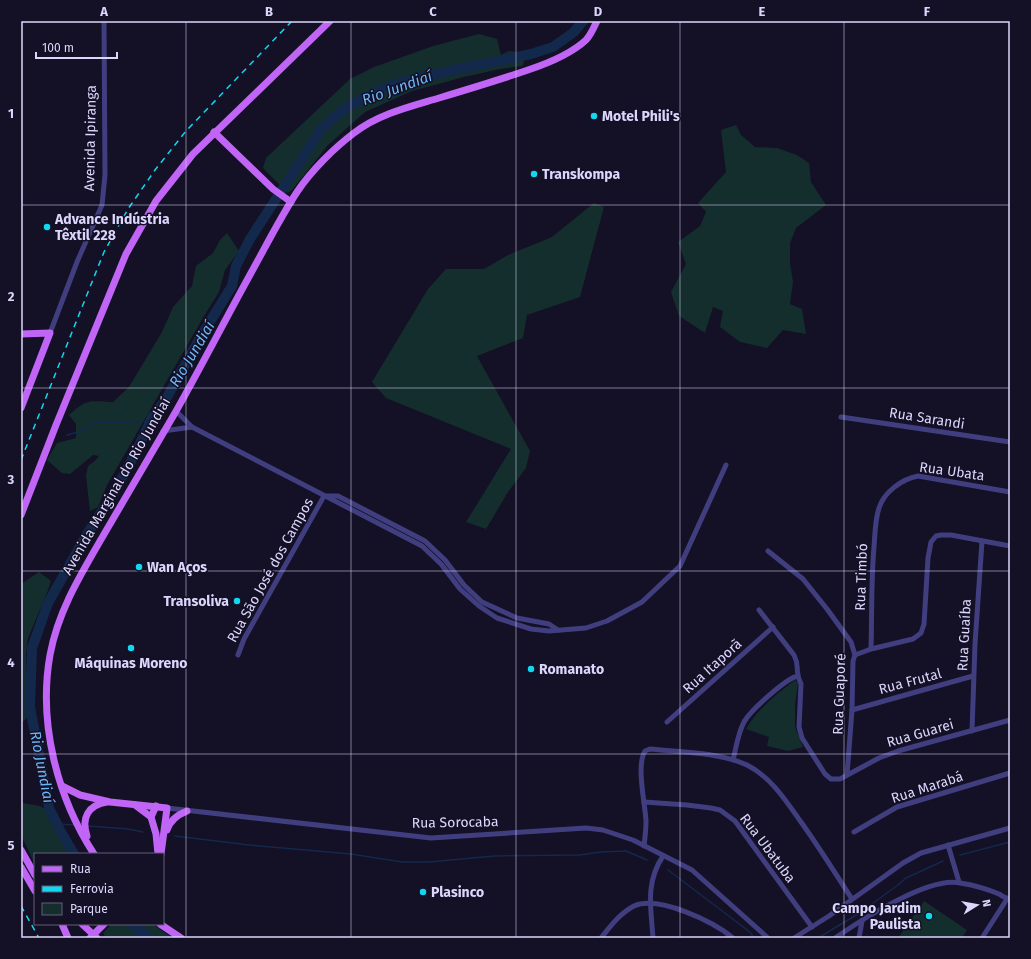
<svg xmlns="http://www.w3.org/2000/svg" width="1031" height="959" font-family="'Fira Sans',sans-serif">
<rect width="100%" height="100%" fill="#141025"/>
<g fill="#142e2d">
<path d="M 479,34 L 497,39 L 501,55 L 509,51 L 519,52 L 524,62 L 522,66 L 500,69 L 464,77 L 412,91 L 365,112 L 328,145 L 292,190 L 288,193 L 263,168 L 266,158 L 350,79 L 374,67 L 433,46 Z"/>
<path d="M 736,125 L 741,135 L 755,147 L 777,148 L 797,155 L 809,163 L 811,182 L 826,205 L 796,228 L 790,243 L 790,263 L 793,282 L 790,304 L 802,309 L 806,334 L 783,330 L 767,348 L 740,342 L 720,327 L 723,311 L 713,307 L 705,333 L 679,316 L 671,292 L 686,264 L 678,242 L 700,226 L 706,212 L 698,203 L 726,172 L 721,130 Z"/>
<path d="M 594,203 L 604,207 L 580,297 L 527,315 L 523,338 L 477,356 L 530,451 L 526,468 L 508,492 L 486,529 L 466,522 L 511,449 L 386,398 L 372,382 L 428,289 L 446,269 L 484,269 L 508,255 L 552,237 Z"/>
<path d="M 227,233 L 239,251 L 225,270 L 219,292 L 204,316 L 107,485 L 98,507 L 90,511 L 86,476 L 88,466 L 96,460 L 99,456 L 93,455 L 70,474 L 62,473 L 47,460 L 57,443 L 76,438 L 76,424 L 69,415 C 88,398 89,401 113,402 L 129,387 L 162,332 L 173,307 L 192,286 L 196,266 L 213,253 L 220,240 Z"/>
<path d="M 39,572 L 51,581 L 47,593 L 28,638 L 26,654 L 27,718 L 21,723 L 21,584 Z"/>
<path d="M 795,680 L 798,683 L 795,705 L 795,727 L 803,747 L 788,751 L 767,746 L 769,737 L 746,729 C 758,708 777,694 795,680 Z"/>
<path d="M 22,803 L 40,806 L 47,810 L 51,824 L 59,832 L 72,854 L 35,854 L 35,864 L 21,835 Z"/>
<path d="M 924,901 L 967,930 L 962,938 L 898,938 Z"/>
<path d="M 112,924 L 153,924 L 165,933 L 174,938 L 106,938 L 103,933 Z"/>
</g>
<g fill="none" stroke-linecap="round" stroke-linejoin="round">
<g stroke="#13294b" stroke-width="1.5">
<path d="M 67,435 L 85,430 L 92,422 L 135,423 L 140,421 L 150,422"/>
<path d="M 57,824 L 76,825"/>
<path d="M 88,826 L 128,829 L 143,832"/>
<path d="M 175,836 L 249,845 L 351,854 L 402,862 L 429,862 L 494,856 L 579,855 L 601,852 L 626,851 L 647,860"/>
<path d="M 960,855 L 1010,842"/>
<path d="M 668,870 L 750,932 L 754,938"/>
<path d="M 818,938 L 858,914 L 898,885 L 906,878 L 943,861"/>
</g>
<g stroke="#13294b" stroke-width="10">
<path d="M 74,854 L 61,832 L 49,808 L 30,707 L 32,648 L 48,603 L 87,534 L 115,491 L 137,450 L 152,417 L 166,399 L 201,336 L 232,286 L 236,266 L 250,239 L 322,128 L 342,111 L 361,99 L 389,86 L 416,78 L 531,54 L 553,47 L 574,32 L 583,21"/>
<path d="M 132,924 L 149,938"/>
</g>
<g stroke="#413e80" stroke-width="5">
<path d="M 50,333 L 77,262 L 102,205 L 105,175 L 104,21"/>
<path d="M 176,411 L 192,427 L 422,546 L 441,564 L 460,589 L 479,606 L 497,618 L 531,629 L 549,631 L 586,628 L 607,621 L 642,602 L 680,566 L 726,465"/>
<path d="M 841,417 L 1010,442"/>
<path d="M 163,431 L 192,427"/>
<path d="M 327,496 L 338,496 L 425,541 L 445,560 L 464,585 L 482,602 L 517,618 L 549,624 L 558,630"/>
<path d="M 768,551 L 803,579 L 827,609 L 851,642 L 855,655 L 853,661 L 852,710 L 847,775"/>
<path d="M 759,610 L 794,655 C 799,665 796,666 798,675 C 798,678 800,681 801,684 L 799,727 L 802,738 L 825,774 L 831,779 L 840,779 L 879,758 L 898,751 L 1010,720"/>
<path d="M 871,649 C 872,615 871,581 874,547 C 875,534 875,520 879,508 C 884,492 902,479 918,476 L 1010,492"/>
<path d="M 238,655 L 244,639 L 324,496"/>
<path d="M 855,655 L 871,649 L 913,639 L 921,633 L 924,624 L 928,558 L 931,542 L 936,536 L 941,535 L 951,535 L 1010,546"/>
<path d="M 852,710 L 973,676"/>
<path d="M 667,722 L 773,627"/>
<path d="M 972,731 L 975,644 L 982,541"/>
<path d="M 733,760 C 736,748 738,733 744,722 C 750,711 786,678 798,676"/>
<path d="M 644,802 L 687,805 L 711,808 L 720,810 L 735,821 L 812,927"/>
<path d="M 167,808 L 431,838 L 586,828 L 603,830 L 633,840 L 692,870 L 768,938"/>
<path d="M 854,832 L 897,807 L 1010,773"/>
<path d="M 948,845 L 959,882"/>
<path d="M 644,846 C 645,838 646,829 646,821 C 645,802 636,766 645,751 L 650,749 C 680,752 719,752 747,765 C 771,777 786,801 801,822 C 819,847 835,873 852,899"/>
<path d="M 601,938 C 610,927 620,913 634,906 C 659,895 714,922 733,938"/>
<path d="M 653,938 C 651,908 645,883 663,856"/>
<path d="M 794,938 L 829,916 L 903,863 L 921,853 L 1010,828"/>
<path d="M 835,938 C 861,920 929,876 960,883 C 973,885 987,889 999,894 C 1003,896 1005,899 1010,898"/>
<path d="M 859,938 L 862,921"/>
<path d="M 982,938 L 1007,899"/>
</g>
<g stroke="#c065f5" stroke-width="7">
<path d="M 214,132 L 273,189 L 291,202"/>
<path d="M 21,334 L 50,333 L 21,408"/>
<path d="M 21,515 L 56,425 L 126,254 L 156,201 L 193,154 L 330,21"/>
<path d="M 62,786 L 80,795 L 110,802 L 167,808 L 161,854"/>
<path d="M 135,805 L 151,817"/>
<path d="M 156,806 L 151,817 L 156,834 L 158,854"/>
<path d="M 167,830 C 170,820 177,815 187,811"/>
<path d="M 87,836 C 81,818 88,805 107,802"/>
<path d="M 21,850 L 35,875"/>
<path d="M 94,854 C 57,797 38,723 50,655 C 58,611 81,574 103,536 C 127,495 151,454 175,413 C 201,367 225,320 251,273 C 266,246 280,218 297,192 C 311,171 334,148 354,133 C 379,114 409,107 439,98 C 469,89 499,80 528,70 C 546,64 572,53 586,40 C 591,35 594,27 597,21"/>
<path d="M 21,867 L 35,891"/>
<path d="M 62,924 L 68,938"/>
<path d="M 82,924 L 97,938"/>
<path d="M 160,924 L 181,938"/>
</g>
<g stroke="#0fd8f0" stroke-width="1.5" stroke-dasharray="6 5" stroke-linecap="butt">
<path d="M 21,460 L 104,252 L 128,209 L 155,170 L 186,131 L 292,21"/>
<path d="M 21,906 L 39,938"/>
</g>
<path stroke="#c065f5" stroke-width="7" d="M 90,938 L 104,924"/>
</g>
<path fill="none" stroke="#dbd6fc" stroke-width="1" stroke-opacity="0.55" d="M 186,21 L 186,938M 351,21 L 351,938M 516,21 L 516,938M 680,21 L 680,938M 844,21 L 844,938M 21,205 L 1010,205M 21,388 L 1010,388M 21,571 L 1010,571M 21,754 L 1010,754"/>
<g fill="#0fd8f0" stroke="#141025" stroke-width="1.5">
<circle cx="594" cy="116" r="4"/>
<circle cx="534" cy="174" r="4"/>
<circle cx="47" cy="227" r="4"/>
<circle cx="139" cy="567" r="4"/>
<circle cx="237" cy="601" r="4"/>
<circle cx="131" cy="648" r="4"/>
<circle cx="531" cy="669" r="4"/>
<circle cx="423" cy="892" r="4"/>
<circle cx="929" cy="916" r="4"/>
</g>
<g text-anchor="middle" stroke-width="3" stroke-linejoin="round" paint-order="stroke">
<g font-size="14" font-weight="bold" fill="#dbd6fc" stroke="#141025" text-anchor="start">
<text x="602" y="121">Motel Phili's</text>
<text x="542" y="179">Transkompa</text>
<text x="55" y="224">Advance Indústria<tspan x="55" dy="16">Têxtil 228</tspan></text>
<text x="147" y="572">Wan Aços</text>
<text x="229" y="606" text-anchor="end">Transoliva</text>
<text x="131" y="668" text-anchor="middle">Máquinas Moreno</text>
<text x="539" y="674">Romanato</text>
<text x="431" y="897">Plasinco</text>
<text x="921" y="913" text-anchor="end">Campo Jardim<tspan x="921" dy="16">Paulista</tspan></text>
</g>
<g font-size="14" fill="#dbd6fc" stroke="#141025">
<text transform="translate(90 138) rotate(-89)" y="5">Avenida Ipiranga</text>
<text transform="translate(927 418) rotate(9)" y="5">Rua Sarandi</text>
<text transform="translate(952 471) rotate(8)" y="5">Rua Ubata</text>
<text transform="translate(116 486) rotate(-60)" y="5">Avenida Marginal do Rio Jundiaí</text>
<text transform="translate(270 570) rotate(-61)" y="5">Rua São José dos Campos</text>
<text transform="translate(861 577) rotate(-88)" y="5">Rua Timbó</text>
<text transform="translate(964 635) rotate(-87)" y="5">Rua Guaíba</text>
<text transform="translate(712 666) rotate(-42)" y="5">Rua Itaporã</text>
<text transform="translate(910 681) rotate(-15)" y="5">Rua Frutal</text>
<text transform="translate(839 694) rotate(-88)" y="5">Rua Guaporé</text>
<text transform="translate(920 733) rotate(-16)" y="5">Rua Guarei</text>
<text transform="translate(927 787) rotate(-18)" y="5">Rua Marabá</text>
<text transform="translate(455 822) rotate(-1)" y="5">Rua Sorocaba</text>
<text transform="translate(768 848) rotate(53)" y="5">Rua Ubatuba</text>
</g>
<g font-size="15" font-style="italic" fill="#6bb5f6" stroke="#141025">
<text transform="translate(397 88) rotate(-20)" y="5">Rio Jundiaí</text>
<text transform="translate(192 354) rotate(-59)" y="5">Rio Jundiaí</text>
<text transform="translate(42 767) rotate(79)" y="5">Rio Jundiaí</text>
</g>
</g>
<rect width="1031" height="959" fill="none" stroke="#141025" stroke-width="44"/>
<rect x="34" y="853" width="130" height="72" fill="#141025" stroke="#645f7b"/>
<rect x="42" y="866" width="20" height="6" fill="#c065f5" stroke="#645f7b"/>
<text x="70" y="873" font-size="12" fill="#dbd6fc">Rua</text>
<rect x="42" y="886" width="20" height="6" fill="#0fd8f0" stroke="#645f7b"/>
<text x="70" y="893" font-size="12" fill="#dbd6fc">Ferrovia</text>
<rect x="42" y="903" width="20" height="12" fill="#142e2d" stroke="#645f7b"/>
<text x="70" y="913" font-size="12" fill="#dbd6fc">Parque</text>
<g transform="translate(977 905) rotate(79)" stroke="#141025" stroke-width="3" paint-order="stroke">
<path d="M0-3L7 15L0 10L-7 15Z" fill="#dbd6fc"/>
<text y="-6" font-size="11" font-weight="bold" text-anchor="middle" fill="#dbd6fc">N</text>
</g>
<path d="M36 52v6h81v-6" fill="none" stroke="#dbd6fc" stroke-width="2"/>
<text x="42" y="52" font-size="12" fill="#dbd6fc" stroke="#141025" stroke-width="3" paint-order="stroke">100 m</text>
<rect x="22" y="22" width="987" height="915" fill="none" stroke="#dbd6fc" stroke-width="1.5"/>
<g font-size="13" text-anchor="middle" font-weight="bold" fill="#dbd6fc">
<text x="104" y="16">A</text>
<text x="269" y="16">B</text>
<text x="433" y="16">C</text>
<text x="598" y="16">D</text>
<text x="762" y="16">E</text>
<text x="927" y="16">F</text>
<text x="11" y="118">1</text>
<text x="11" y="301">2</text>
<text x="11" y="484">3</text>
<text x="11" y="667">4</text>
<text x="11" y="850">5</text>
</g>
</svg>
